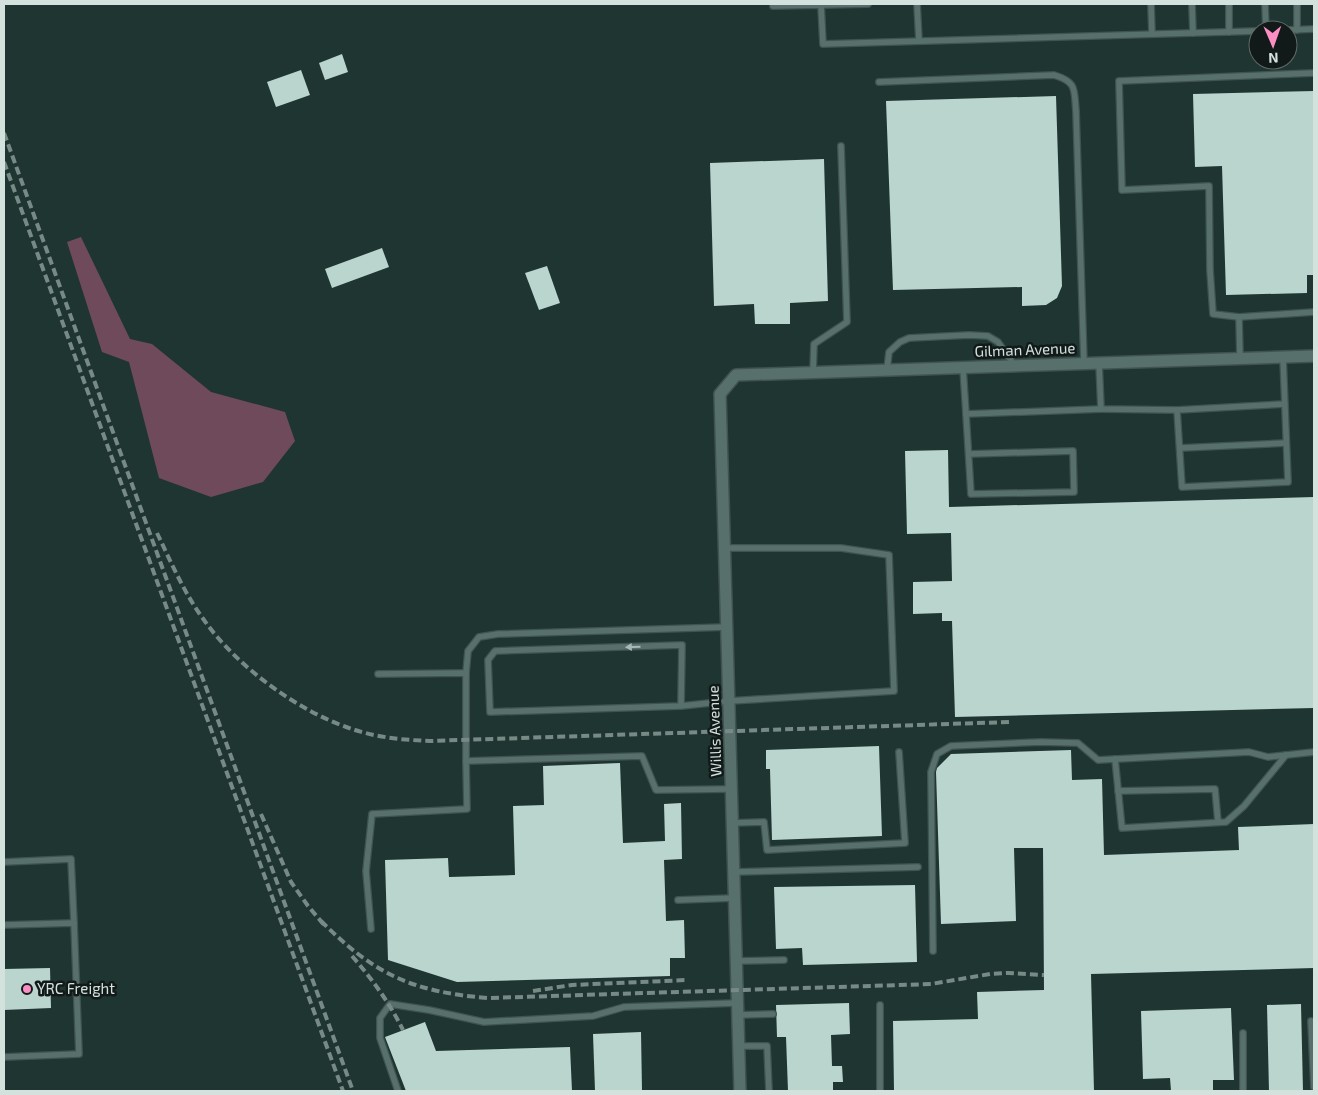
<svg xmlns="http://www.w3.org/2000/svg" width="1318" height="1095" font-family="'Exo 2',sans-serif">
<rect width="100%" height="100%" fill="#1f3531"/>
<path fill="#6f4a5b" d="M 81,237 L 130,339 L 152,344 L 211,392 L 285,412 L 295,441 L 263,482 L 211,497 L 159,478 L 129,362 L 102,352 L 67,242 Z"/>
<g fill="#bad4ce">
<path d="M 342,54 L 348,72 L 325,80 L 319,63 Z"/>
<path d="M 301,70 L 310,95 L 276,107 L 267,82 Z"/>
<path d="M 1314,91 L 1314,275 L 1307,275 L 1307,293 L 1226,295 L 1222,166 L 1195,167 L 1193,94 Z"/>
<path d="M 1056,96 L 1062,286 L 1057,298 L 1046,305 L 1022,306 L 1022,287 L 893,290 L 886,101 Z"/>
<path d="M 824,159 L 828,301 L 790,303 L 790,324 L 755,324 L 754,304 L 714,306 L 710,163 Z"/>
<path d="M 382,248 L 389,267 L 332,288 L 325,269 Z"/>
<path d="M 547,266 L 560,303 L 539,310 L 525,273 Z"/>
<path d="M 948,450 L 949,507 L 1314,497 L 1314,708 L 955,717 L 952,621 L 942,621 L 942,613 L 913,614 L 913,582 L 952,581 L 951,533 L 907,534 L 905,451 Z"/>
<path d="M 879,746 L 882,836 L 772,840 L 770,769 L 766,769 L 766,750 Z"/>
<path d="M 1071,750 L 1072,780 L 1102,779 L 1104,855 L 1239,850 L 1238,827 L 1314,824 L 1314,968 L 1091,974 L 1094,1091 L 894,1091 L 893,1021 L 978,1019 L 977,992 L 1044,990 L 1043,848 L 1014,848 L 1016,921 L 941,924 L 936,772 L 937,768 L 951,754 Z"/>
<path d="M 620,763 L 623,843 L 665,841 L 664,804 L 681,803 L 682,859 L 664,860 L 666,921 L 684,920 L 685,958 L 670,958 L 670,976 L 457,982 L 388,960 L 385,860 L 448,858 L 449,877 L 515,875 L 513,806 L 544,805 L 543,766 Z"/>
<path d="M 915,885 L 917,962 L 803,965 L 802,948 L 776,949 L 774,887 Z"/>
<path d="M 50,968 L 51,1008 L 4,1010 L 4,969 Z"/>
<path d="M 849,1003 L 850,1034 L 831,1035 L 832,1066 L 842,1066 L 843,1082 L 833,1082 L 833,1091 L 788,1091 L 786,1037 L 777,1037 L 776,1005 Z"/>
<path d="M 1301,1004 L 1303,1091 L 1269,1091 L 1267,1005 Z"/>
<path d="M 1231,1008 L 1234,1080 L 1213,1080 L 1213,1091 L 1171,1091 L 1170,1078 L 1143,1079 L 1141,1011 Z"/>
<path d="M 425,1022 L 436,1051 L 570,1047 L 572,1091 L 406,1091 L 385,1037 Z"/>
<path d="M 641,1032 L 642,1091 L 595,1091 L 593,1034 Z"/>
</g>
<g fill="none" stroke-linecap="round" stroke-linejoin="round">
<defs>
<g id="lane">
<path d="M 773,4 L 773,6 L 821,5 L 823,44 L 1258,31"/>
<path d="M 917,4 L 919,41"/>
<path d="M 1151,4 L 1152,34"/>
<path d="M 1192,4 L 1193,33"/>
<path d="M 1229,4 L 1229,32"/>
<path d="M 1265,4 L 1266,30"/>
<path d="M 1297,4 L 1297,30"/>
<path d="M 821,5 L 868,4"/>
<path d="M 1288,30 L 1314,29"/>
<path d="M 879,82 L 1054,75 C 1077,82 1074,89 1076,111 L 1084,364"/>
<path d="M 1239,317 L 1213,314 L 1210,270 L 1209,186 L 1122,190 L 1119,81 L 1314,73"/>
<path d="M 1283,357 L 1288,482 L 1182,487 L 1177,410 L 1285,404"/>
<path d="M 1240,358 L 1239,317 L 1314,312"/>
<path d="M 1099,363 L 1101,409 L 1177,410"/>
<path d="M 963,368 L 966,414 L 1101,409"/>
<path d="M 887,370 L 889,352 L 900,342 L 909,338 L 969,335 L 988,336 L 998,342 L 1015,366"/>
<path d="M 813,373 L 814,344 L 847,322 L 841,146"/>
<path d="M 966,414 L 971,494 L 1074,492 L 1073,451 L 969,454"/>
<path d="M 1180,448 L 1286,443"/>
<path d="M 466,673 L 468,651 L 479,637 L 498,634 L 727,627"/>
<path d="M 378,674 L 466,673 L 466,761"/>
<path d="M 681,706 L 682,645 L 495,651 L 488,660 L 490,712 L 681,706 L 729,701 L 894,691 L 889,555 L 841,548 L 724,548"/>
<path d="M 1115,759 L 1122,828 L 1226,822 L 1244,806 L 1286,755"/>
<path d="M 1118,791 L 1215,789 L 1218,822"/>
<path d="M 732,823 L 764,822 L 767,850 L 905,843 L 899,752"/>
<path d="M 4,862 L 71,859 L 74,923"/>
<path d="M 733,872 L 918,867"/>
<path d="M 678,900 L 734,898"/>
<path d="M 4,925 L 74,923 L 79,1054 L 4,1057"/>
<path d="M 371,929 L 366,871 L 372,814 L 467,809 L 466,761 L 642,756 L 656,790 L 731,789"/>
<path d="M 933,951 L 931,772 L 937,754 L 951,746 L 1041,742 L 1078,743 L 1098,760 L 1249,752 L 1268,757 L 1314,752"/>
<path d="M 735,961 L 784,960"/>
<path d="M 880,1005 L 880,1091"/>
<path d="M 737,1015 L 773,1014"/>
<path d="M 1311,1021 L 1314,1087"/>
<path d="M 1243,1033 L 1243,1091"/>
<path d="M 738,1046 L 767,1046 L 769,1091"/>
<path d="M 398,1091 L 380,1038 L 380,1018 L 390,1004 L 429,1010 L 484,1022 L 593,1016 L 624,1007 L 736,1003"/>
</g>
<path id="street" d="M 740,1091 L 720,394 L 736,375 L 1314,356"/>
</defs>
<use href="#lane" stroke="#405350" stroke-width="8"/>
<use href="#street" stroke="#405350" stroke-width="14"/>
<use href="#lane" stroke="#58706b" stroke-width="5.5"/>
<use href="#street" stroke="#58706b" stroke-width="11"/>
<g stroke="#788a86" stroke-width="4" stroke-dasharray="8 4" stroke-linecap="butt">
<path d="M 4,133 L 353,1091"/>
<path d="M 4,162 L 343,1091"/>
<path d="M 157,533 C 171,562 184,593 204,620 C 237,667 300,713 355,730 C 380,738 405,740 430,741 L 1009,722"/>
<path d="M 261,814 L 291,882 L 308,906 L 325,926"/>
<path d="M 321,921 C 375,975 413,992 488,998 L 931,984 L 990,974 L 1008,973 L 1044,975"/>
<path d="M 352,956 C 372,979 389,1002 403,1030"/>
<path d="M 533,991 L 572,985 L 687,980"/>
</g>
</g>
<defs><path id="oneway-solid" d="M-6-.8H1V-3.2L6.5 0L1 3.2V.8H-6Z" transform="scale(1.25)"/></defs>
<use fill="#a9bab6" href="#oneway-solid" transform="translate(633 647) rotate(178)"/>
<circle fill="#fb8fc3" stroke="#111a18" stroke-width="2" cx="27" cy="989" r="5"/>
<g text-anchor="middle" stroke-width="5" stroke-linejoin="round" paint-order="stroke">
<g font-size="15" fill="#d4e2de" stroke="#111a18">
<text transform="translate(1025 350) rotate(-2)" y="5">Gilman Avenue</text>
<text transform="translate(715 731) rotate(-92)" y="5">Willis Avenue</text>
</g>
<g font-size="15" fill="#d4e2de" stroke="#111a18" text-anchor="start">
<text x="37" y="994">YRC Freight</text>
</g>
</g>
<rect width="1318" height="1095" fill="none" stroke="#d4e2de" stroke-width="10"/>
<g transform="translate(1273 45) rotate(178)"><circle r="24" fill="#111a18" stroke="#5f6a67"/>
<path d="M0-4L9 19L0 12L-9 19Z" fill="#fb8fc3"/>
<text y="-8" font-size="14" font-weight="bold" text-anchor="middle" fill="#d4e2de">N</text>
</g>
</svg>
